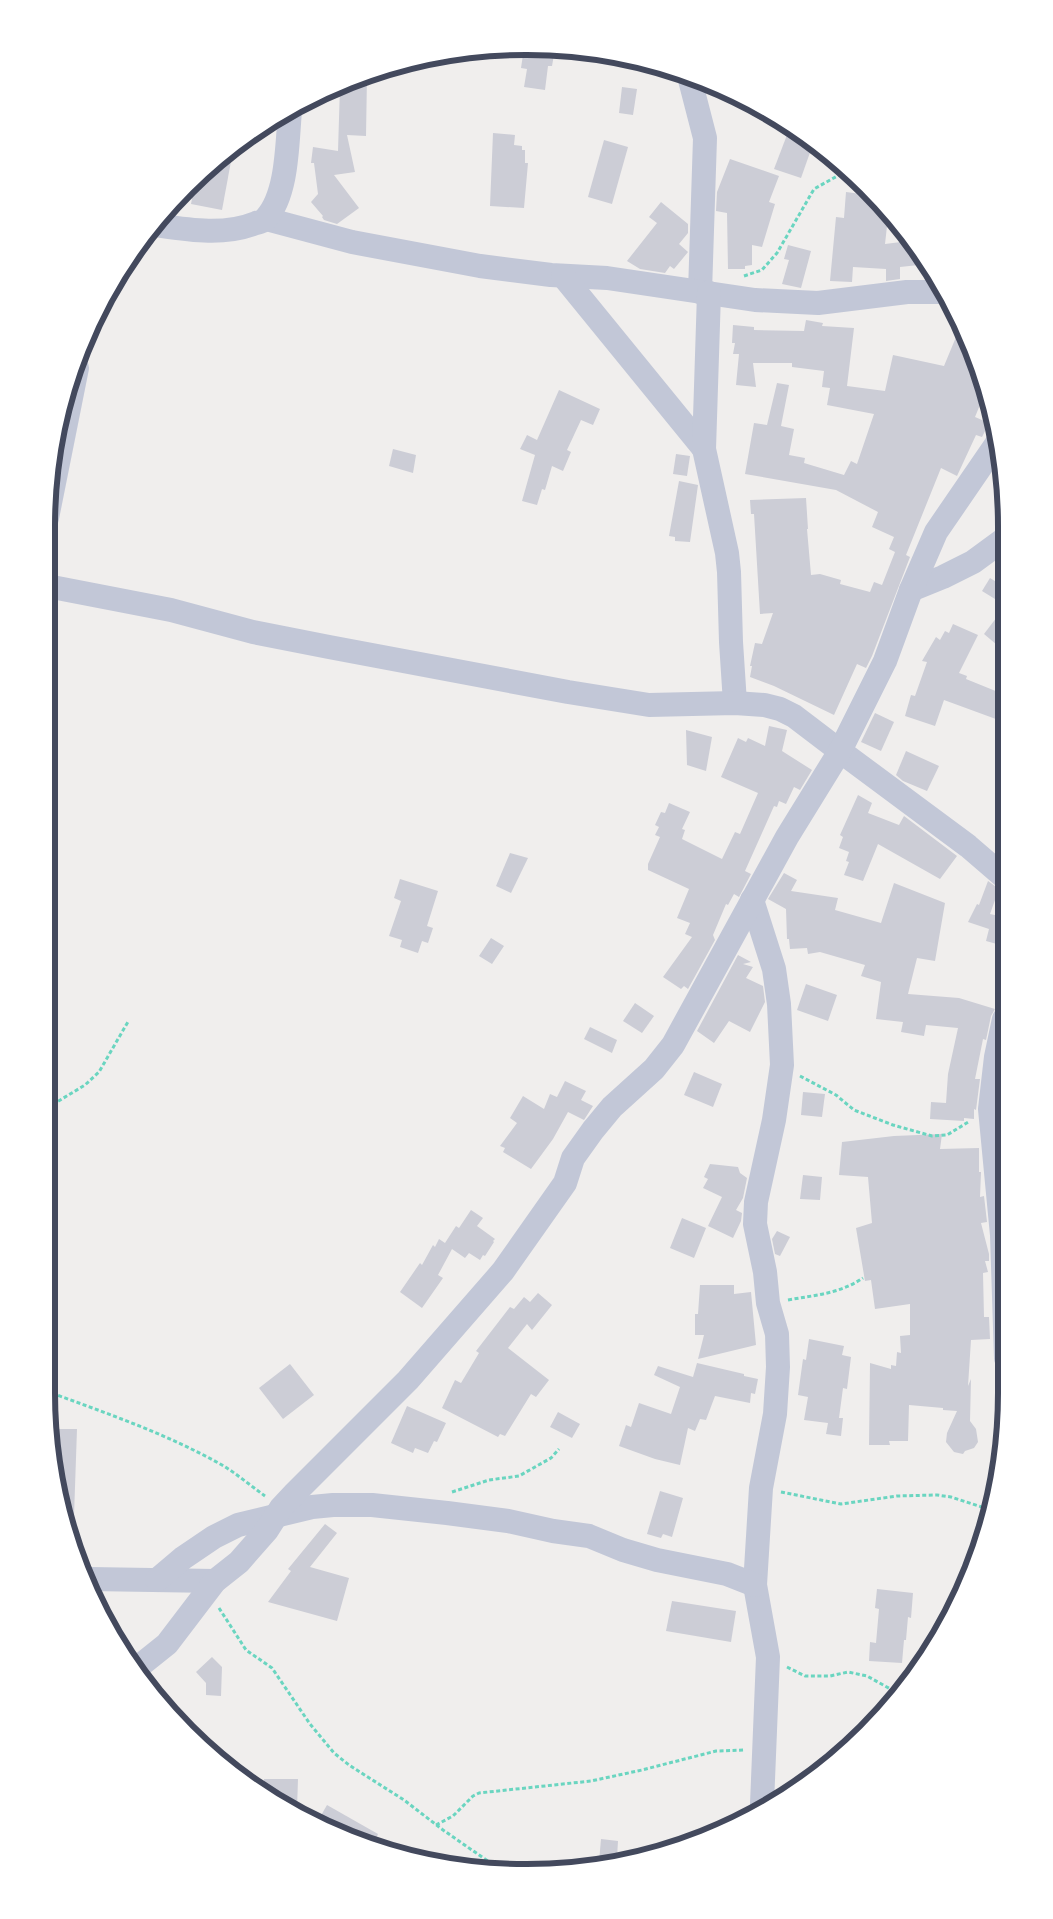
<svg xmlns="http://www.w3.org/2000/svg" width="1053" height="1919" font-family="'Source Sans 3',sans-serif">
<rect width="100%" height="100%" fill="#f0eeed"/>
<g fill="#cccdd6">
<path d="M 524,48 L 555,49 L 552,66 L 548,66 L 545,90 L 524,87 L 527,69 L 521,68 Z"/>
<path d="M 367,76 L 366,136 L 347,135 L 355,172 L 334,175 L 359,208 L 337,224 L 324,220 L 322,217 L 323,216 L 311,202 L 318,194 L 314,163 L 311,163 L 313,147 L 338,151 L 340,86 Z"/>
<path d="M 622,87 L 637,89 L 633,115 L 619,113 Z"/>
<path d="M 790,127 L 813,144 L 801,178 L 774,169 Z"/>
<path d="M 493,133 L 515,135 L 514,145 L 522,146 L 522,150 L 525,150 L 525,163 L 528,163 L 524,208 L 490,206 Z"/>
<path d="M 604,140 L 628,147 L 612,204 L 588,197 Z"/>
<path d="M 234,145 L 222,210 L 191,204 L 195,182 Z"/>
<path d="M 730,159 L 779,176 L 769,202 L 775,204 L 762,247 L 752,245 L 752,265 L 745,266 L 745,269 L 728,269 L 727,213 L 716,211 L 717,192 Z"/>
<path d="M 846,192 L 869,195 L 888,217 L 885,244 L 909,241 L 928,264 L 900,267 L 900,279 L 886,281 L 886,269 L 853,267 L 852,282 L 830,281 L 836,217 L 844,218 Z"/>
<path d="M 661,202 L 688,224 L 688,233 L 679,244 L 688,252 L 674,269 L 670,266 L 665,273 L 640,269 L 627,261 L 657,223 L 649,217 Z"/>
<path d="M 788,245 L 811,251 L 801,288 L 782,284 L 789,260 L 784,259 Z"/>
<path d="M 806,320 L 823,323 L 822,326 L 854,328 L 847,386 L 885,391 L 893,355 L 944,366 L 961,325 L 970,343 L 984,395 L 975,417 L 989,423 L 982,437 L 976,435 L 957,476 L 941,468 L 906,555 L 910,557 L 872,656 L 866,668 L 857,664 L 834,715 L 774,686 L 750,677 L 752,666 L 750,666 L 755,643 L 762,644 L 773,613 L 760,614 L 754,514 L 751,514 L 750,500 L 806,498 L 808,529 L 807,529 L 811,575 L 820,574 L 841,580 L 840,584 L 870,592 L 874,582 L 882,585 L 895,552 L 889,549 L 894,537 L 872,527 L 878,512 L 836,490 L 745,474 L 754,423 L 767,425 L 777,383 L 789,385 L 781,426 L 794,429 L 789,455 L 805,458 L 804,463 L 844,475 L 851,461 L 857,464 L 874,414 L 827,405 L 830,388 L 822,387 L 824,371 L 792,367 L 792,363 L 753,363 L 756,387 L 736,385 L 739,354 L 733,354 L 735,343 L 732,343 L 733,325 L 754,327 L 754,330 L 804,331 Z"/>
<path d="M 559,390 L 600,409 L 593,425 L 581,420 L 567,450 L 571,452 L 563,471 L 552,466 L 545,490 L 542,489 L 537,505 L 522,501 L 535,455 L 520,449 L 527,435 L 537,440 Z"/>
<path d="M 393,449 L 416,455 L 413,473 L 389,466 Z"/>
<path d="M 676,454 L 690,456 L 687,476 L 673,474 Z"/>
<path d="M 679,481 L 698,485 L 690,542 L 675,541 L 675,537 L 669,536 Z"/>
<path d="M 990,578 L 1003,586 L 995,599 L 982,591 Z"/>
<path d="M 1003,609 L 1003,650 L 984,634 Z"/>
<path d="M 953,624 L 978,635 L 959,673 L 967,676 L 966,679 L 1003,694 L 1004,722 L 944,700 L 935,726 L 905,716 L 911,695 L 915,696 L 927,662 L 922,661 L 936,637 L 940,640 L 945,631 L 949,633 Z"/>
<path d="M 875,713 L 894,722 L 881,751 L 861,742 Z"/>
<path d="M 769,726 L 787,730 L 782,751 L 812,770 L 800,790 L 794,787 L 786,804 L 779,801 L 777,807 L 774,806 L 745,871 L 751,874 L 739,897 L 734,894 L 728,905 L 726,904 L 713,935 L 715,940 L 688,989 L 684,986 L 681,989 L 663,977 L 692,937 L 685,934 L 690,923 L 677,918 L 689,889 L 648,870 L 648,864 L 660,837 L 655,835 L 659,827 L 655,825 L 661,812 L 665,813 L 669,803 L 690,812 L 682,829 L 685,830 L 682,839 L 722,859 L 735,832 L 740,834 L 758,793 L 721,777 L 738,738 L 746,742 L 748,738 L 765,746 Z"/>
<path d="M 686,730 L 712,737 L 706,771 L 687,765 Z"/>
<path d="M 906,751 L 939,766 L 927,791 L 903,781 L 896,775 Z"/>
<path d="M 858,795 L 872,803 L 868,813 L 899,825 L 904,816 L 957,856 L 940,879 L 878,844 L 863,881 L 844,875 L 849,862 L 846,861 L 849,852 L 839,848 L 843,837 L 840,835 Z"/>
<path d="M 510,853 L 528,858 L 511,893 L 496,886 Z"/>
<path d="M 784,873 L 797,880 L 791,891 L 838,898 L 835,910 L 881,923 L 894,883 L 945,903 L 935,961 L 917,958 L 908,994 L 959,998 L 995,1009 L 991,1016 L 986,1040 L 983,1039 L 975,1079 L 980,1079 L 976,1110 L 974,1109 L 974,1119 L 964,1118 L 964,1121 L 930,1119 L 931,1102 L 946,1103 L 948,1074 L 958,1028 L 926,1025 L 924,1036 L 901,1032 L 903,1022 L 876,1019 L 881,982 L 861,976 L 865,965 L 820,952 L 808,954 L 807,948 L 790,949 L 789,939 L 787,939 L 786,909 L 768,899 Z"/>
<path d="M 400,879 L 438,891 L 427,926 L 433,928 L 428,943 L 422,941 L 418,953 L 400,947 L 402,940 L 389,936 L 401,901 L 394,898 Z"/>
<path d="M 988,881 L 999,889 L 990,914 L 1004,917 L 1004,946 L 986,941 L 989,929 L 968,922 L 977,904 L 979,905 Z"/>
<path d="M 491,938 L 504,946 L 492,964 L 479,956 Z"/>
<path d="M 738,955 L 751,962 L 743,964 L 753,967 L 746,978 L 763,986 L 765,1002 L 750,1032 L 729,1021 L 714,1043 L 697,1031 Z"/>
<path d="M 806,984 L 837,995 L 828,1021 L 797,1010 Z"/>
<path d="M 635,1003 L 654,1016 L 642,1033 L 623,1021 Z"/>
<path d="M 590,1027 L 617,1040 L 612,1053 L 584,1039 Z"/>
<path d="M 694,1072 L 722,1084 L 713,1107 L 684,1095 Z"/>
<path d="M 565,1081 L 586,1091 L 581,1100 L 593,1106 L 584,1120 L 568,1112 L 553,1139 L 531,1169 L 503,1152 L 505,1148 L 500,1146 L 517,1123 L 510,1118 L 523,1096 L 544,1109 L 550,1094 L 557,1097 Z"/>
<path d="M 803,1092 L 825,1094 L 822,1117 L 801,1115 Z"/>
<path d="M 942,1134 L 940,1149 L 979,1148 L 979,1172 L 981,1172 L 980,1197 L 984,1196 L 987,1222 L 981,1223 L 989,1254 L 989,1261 L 985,1261 L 988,1272 L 983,1273 L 984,1317 L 989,1317 L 990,1339 L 971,1340 L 968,1386 L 971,1379 L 970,1421 L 976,1429 L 978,1442 L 974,1448 L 965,1451 L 963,1454 L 954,1452 L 946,1442 L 947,1433 L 957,1411 L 943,1410 L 943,1408 L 909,1405 L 908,1441 L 889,1441 L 890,1445 L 869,1445 L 870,1363 L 891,1369 L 891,1365 L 896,1366 L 897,1352 L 901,1353 L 900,1336 L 910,1335 L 910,1304 L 875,1309 L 871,1280 L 865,1281 L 856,1228 L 872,1223 L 868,1177 L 839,1175 L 842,1142 L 894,1136 Z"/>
<path d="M 710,1164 L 738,1167 L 740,1173 L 747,1178 L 743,1198 L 736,1210 L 742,1213 L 741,1221 L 733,1238 L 708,1226 L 722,1197 L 703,1188 L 708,1179 L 704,1177 Z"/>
<path d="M 803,1175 L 822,1177 L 820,1200 L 800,1199 Z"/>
<path d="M 471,1210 L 483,1218 L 477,1226 L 495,1239 L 493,1241 L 494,1242 L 485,1256 L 483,1255 L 480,1260 L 469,1253 L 465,1258 L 452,1249 L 438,1275 L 443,1278 L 422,1308 L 400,1292 L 420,1263 L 422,1265 L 433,1245 L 435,1247 L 439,1239 L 445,1243 L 456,1226 L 459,1228 Z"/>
<path d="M 682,1218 L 706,1228 L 694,1258 L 670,1248 Z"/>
<path d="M 777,1231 L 790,1237 L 780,1256 L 775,1254 L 772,1239 Z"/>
<path d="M 700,1285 L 734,1285 L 734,1294 L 751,1292 L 756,1345 L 698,1359 L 704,1335 L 695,1335 L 695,1314 L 698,1314 Z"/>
<path d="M 538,1293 L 552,1305 L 532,1330 L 527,1324 L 508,1348 L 549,1380 L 536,1397 L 531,1394 L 505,1436 L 500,1434 L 498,1437 L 442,1408 L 455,1380 L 461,1383 L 479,1353 L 476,1351 L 510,1307 L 514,1309 L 524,1297 L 530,1302 Z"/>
<path d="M 809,1339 L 844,1346 L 842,1355 L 851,1357 L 847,1389 L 843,1388 L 839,1418 L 843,1418 L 841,1436 L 826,1434 L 828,1423 L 804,1420 L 808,1397 L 798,1395 L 803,1359 L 806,1360 Z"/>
<path d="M 697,1363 L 744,1374 L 744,1376 L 758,1379 L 755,1394 L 751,1393 L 750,1403 L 715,1396 L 706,1420 L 700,1419 L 695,1431 L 688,1428 L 680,1465 L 655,1459 L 619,1446 L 626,1425 L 631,1427 L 639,1403 L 671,1414 L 680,1387 L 654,1375 L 658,1366 L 693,1377 Z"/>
<path d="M 290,1364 L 314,1395 L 283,1419 L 259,1388 Z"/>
<path d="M 407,1406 L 446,1423 L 437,1442 L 434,1441 L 428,1453 L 415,1448 L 413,1453 L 391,1443 Z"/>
<path d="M 558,1412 L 580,1424 L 572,1438 L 550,1427 Z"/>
<path d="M 52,1429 L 77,1429 L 74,1516 L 67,1517 Z"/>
<path d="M 660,1491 L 683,1498 L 672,1537 L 663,1534 L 661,1538 L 647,1534 Z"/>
<path d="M 325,1524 L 337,1533 L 310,1567 L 349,1578 L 337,1621 L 268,1602 L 291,1571 L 288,1569 Z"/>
<path d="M 877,1589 L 913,1593 L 911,1618 L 908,1617 L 906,1640 L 904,1640 L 902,1663 L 869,1661 L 870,1642 L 876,1643 L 879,1609 L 875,1608 Z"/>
<path d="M 672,1601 L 736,1611 L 731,1642 L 666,1631 Z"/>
<path d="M 212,1657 L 222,1667 L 221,1696 L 206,1695 L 206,1683 L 196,1672 Z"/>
<path d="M 264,1779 L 298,1779 L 297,1809 L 264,1794 Z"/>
<path d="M 327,1805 L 378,1834 L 374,1843 L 319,1819 Z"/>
<path d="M 601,1839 L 618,1841 L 617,1858 L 599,1862 Z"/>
</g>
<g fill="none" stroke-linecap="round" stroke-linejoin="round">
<g stroke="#6ad5c0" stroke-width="3" stroke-dasharray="4 2.5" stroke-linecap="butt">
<path d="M 744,276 L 762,270 L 777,253 L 814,189 L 848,170"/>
<path d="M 800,1076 L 836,1095 L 854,1110 L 893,1125 L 932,1136 L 947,1135 L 970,1121"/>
<path d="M 47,1108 L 85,1085 L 99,1072 L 129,1020"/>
<path d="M 788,1300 C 815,1295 839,1294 863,1278"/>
<path d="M 46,1391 C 106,1413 167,1434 222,1465 C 237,1474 251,1486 265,1496"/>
<path d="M 452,1492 L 489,1480 L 519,1476 L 551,1458 L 559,1449"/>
<path d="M 781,1492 L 841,1504 L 897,1496 L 937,1495 L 951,1497 L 991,1510"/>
<path d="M 219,1608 L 246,1650 L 272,1668 L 310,1724 L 334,1753 L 349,1765 L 404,1800 L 443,1830 L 495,1866"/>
<path d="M 787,1667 L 805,1676 L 830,1676 L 848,1672 L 867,1676 L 894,1691"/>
<path d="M 436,1825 L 453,1816 L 473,1796 L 479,1793 L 591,1781 L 642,1770 L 716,1751 L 745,1750"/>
</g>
<g stroke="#c2c7d7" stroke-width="24">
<path d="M 689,76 L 705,138 L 700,292"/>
<path d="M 266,219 L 352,242 L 480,266 L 551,275 L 607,278 L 755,300 L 818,303 L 907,292 L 943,292"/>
<path d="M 155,225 C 189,230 224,236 256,223 C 260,222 264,221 266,218 C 288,194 287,142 290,111"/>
<path d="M 563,276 L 704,449"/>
<path d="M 709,293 L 704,449 L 727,553 L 729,572 L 731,642 L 735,703"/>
<path d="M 47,518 L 77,368"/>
<path d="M 47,586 L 171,610 L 253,632 L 329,647 L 568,692 L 649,705 L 735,703 L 764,705 L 780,709 L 794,716 L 840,751 L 968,846 L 1004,877"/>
<path d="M 911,590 L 943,577 L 973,562 L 1003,540"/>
<path d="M 752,900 L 774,969 L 779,1004 L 782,1065 L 774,1120 L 756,1202 L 755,1224 L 765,1272 L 768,1303 L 777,1334 L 778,1367 L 775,1414 L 761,1488 L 755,1585 L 768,1657 L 762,1804"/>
<path d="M 1004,1019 L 996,1057 L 990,1109 L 1002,1235 L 1006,1358"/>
<path d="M 89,1579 L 215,1581"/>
<path d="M 157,1580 L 183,1558 L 214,1537 L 238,1525 L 312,1507 L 333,1505 L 372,1505 L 447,1513 L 508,1521 L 553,1531 L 589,1536 L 623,1550 L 657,1560 L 727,1574 L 755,1585"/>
<path d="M 137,1668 L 167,1644 L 215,1581 L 239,1562 L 267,1530 L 281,1508 L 295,1493 L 408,1380 L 503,1271 L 565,1183 L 573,1158 L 593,1130 L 612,1107 L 654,1069 L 673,1045 L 787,837 L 840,751 L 885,661 L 911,590 L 936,532 L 997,443"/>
</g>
</g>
<path d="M0 0H1053V1919H0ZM526 55H527A471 471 0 0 1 998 526V1393A471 471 0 0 1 527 1864H526A471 471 0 0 1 55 1393V526A471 471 0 0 1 526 55Z" fill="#fff" fill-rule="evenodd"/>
<path fill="none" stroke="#43495d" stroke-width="6" d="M526 55H527A471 471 0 0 1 998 526V1393A471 471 0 0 1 527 1864H526A471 471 0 0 1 55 1393V526A471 471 0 0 1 526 55Z"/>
</svg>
